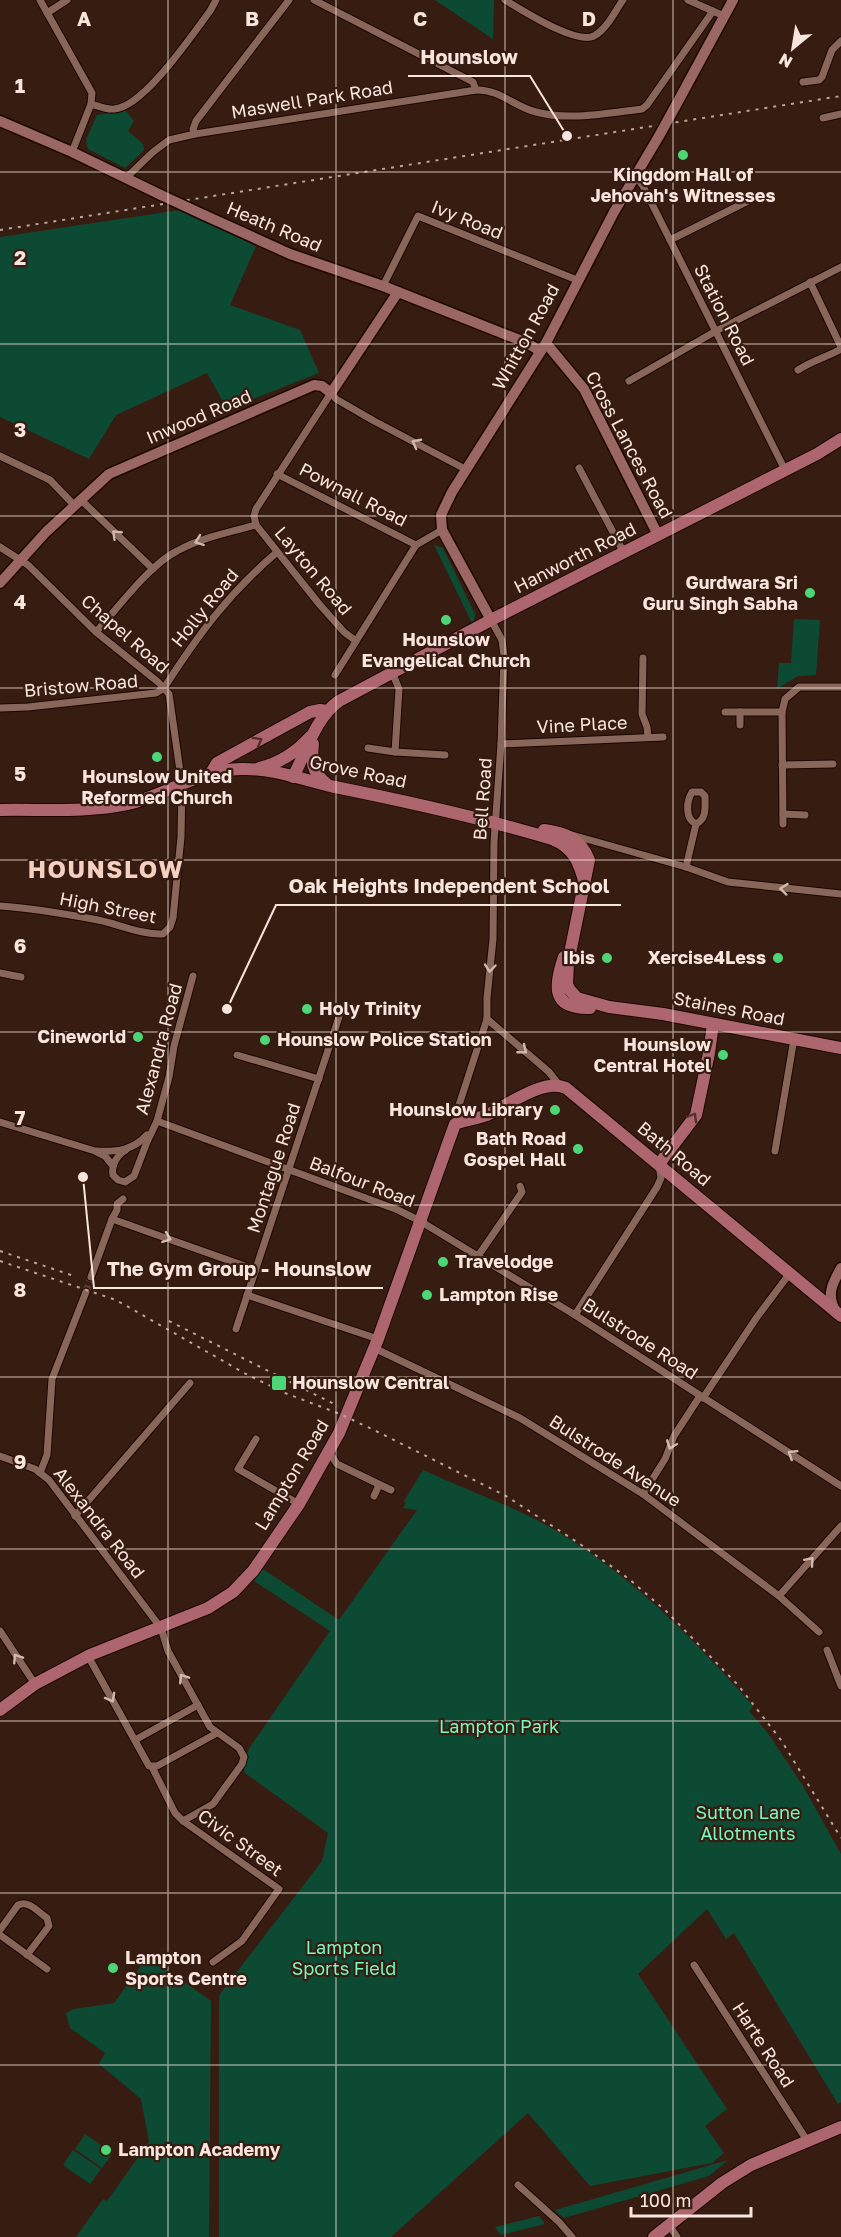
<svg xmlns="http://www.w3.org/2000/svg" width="841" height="2237" font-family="'Golos Text',sans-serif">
<rect width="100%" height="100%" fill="#371c11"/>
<g fill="#0d4a34">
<path d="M 435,0 L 494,0 L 493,39 Z"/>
<path d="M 125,110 L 134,121 L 128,131 L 143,144 L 144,150 L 125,168 L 88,149 L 86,140 L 97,115 Z"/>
<path d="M 180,210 L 256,246 L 230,305 L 300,330 L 319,373 L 227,409 L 207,373 L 116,415 L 89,459 L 0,417 L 0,237 Z"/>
<path d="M 434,545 L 443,548 L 475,614 L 474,621 L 472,623 Z"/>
<path d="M 794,619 L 820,620 L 816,675 L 798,676 L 777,689 L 779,663 L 791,663 Z"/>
<path d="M 423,1470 C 468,1491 517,1507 560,1533 C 634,1578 696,1641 753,1706 L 749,1711 L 767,1732 L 803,1786 L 841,1854 L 841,2102 L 838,2104 L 734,1933 L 726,1939 L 707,1909 L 638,1974 L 727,2109 L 705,2126 L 724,2153 L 712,2163 L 590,2186 L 528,2113 L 391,2237 L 219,2237 L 219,2001 L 220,1994 L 322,1861 L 328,1833 L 245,1773 L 242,1764 L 250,1747 L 330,1631 L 254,1581 L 263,1569 L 339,1620 L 417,1510 L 403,1508 L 406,1503 L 404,1501 Z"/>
<path d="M 148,1956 L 211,2001 L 209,2237 L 76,2237 L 103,2199 L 107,2201 L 149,2142 L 141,2099 L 99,2064 L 105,2053 L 70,2028 L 66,2013 L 74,2009 L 114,2003 Z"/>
<path d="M 85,2134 L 113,2153 L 102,2168 L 75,2149 Z"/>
<path d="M 73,2150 L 101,2169 L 90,2184 L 63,2165 Z"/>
<path d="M 728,2160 L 709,2176 L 564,2218 L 555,2210 Z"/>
<path d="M 539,2216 L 545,2224 L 501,2235 L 495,2227 Z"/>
</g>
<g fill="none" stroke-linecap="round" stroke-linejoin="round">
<path stroke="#543a30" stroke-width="7" stroke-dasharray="7 3.5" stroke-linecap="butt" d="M 86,1292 L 91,1277"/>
<defs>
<g id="street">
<path d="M 40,0 L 92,93 L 91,104 L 72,152"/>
<path d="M 314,0 L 473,82 L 476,90"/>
<path d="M 505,0 C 522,10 576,45 594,36 C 607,29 615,11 623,0"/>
<path d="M 688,0 L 724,16"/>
<path d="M 47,13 L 67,0"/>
<path d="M 803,82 L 819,80 L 822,77 L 832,50 L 841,41"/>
<path d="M 91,104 C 98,106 107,110 114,109 C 143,108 192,35 210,11 L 216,0"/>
<path d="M 823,118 L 841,114"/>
<path d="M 195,134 L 193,129 L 196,121 L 289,0"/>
<path d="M 635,175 L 643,186 L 785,470"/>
<path d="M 126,178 L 153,152 L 169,140 L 195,134 L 476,90 C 499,89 515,107 536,112 C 569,121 608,113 642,109 L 647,105 L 713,11"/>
<path d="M 670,240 L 760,195"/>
<path d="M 810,282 L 841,347"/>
<path d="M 383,286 L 418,216 L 577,280"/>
<path d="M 798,370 C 811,361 827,357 841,349"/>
<path d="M 629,381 L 716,331 L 841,267"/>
<path d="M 0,456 L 50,480 L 74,505"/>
<path d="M 579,468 L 624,553"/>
<path d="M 277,474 L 416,545"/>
<path d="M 80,499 L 153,569"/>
<path d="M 0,547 L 28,565 L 96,632 L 158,682 L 169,694 L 182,785 L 181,837 L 173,918 L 170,927 L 163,934 C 142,935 118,924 98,920 C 66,914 33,908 0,906"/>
<path d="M 96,632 C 118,608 149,565 177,551 C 201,538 229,532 256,525"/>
<path d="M 356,641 L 344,632 L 320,605 L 256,525 L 254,516 L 256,509 L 331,393 L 336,399 L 374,421 L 467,470"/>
<path d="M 643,658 L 642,714 L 647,727 L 648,737"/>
<path d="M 335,675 L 416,545 L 442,530"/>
<path d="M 0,708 L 28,707 L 156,693 L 164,688 C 198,635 228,594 276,553"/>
<path d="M 725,712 L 782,712"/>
<path d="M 740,725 L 740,712"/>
<path d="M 501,744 L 663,737"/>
<path d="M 368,748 L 395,752 L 399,689 L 392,672"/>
<path d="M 395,752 L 445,755"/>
<path d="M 782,765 L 833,764"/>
<path d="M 783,814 L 805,815"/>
<path d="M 783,824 L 782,712 L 785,699 L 799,687 L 841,687"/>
<path d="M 572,835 L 686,867 L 728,882 L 841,894"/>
<path d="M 686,867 L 696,824 C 685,819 686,802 692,792 L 701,792 L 705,796 C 705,807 707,819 696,824"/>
<path d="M 0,973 L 21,977"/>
<path d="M 487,1019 L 549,1072 L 559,1085"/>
<path d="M 237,1055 L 319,1079"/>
<path d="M 157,1121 L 398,1210 L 420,1221 L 575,1315 L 841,1486"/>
<path d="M 0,1122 L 95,1151 L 105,1156 L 113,1166"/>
<path d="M 460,1122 L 459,1105 L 487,1019 L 487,998 L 493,939 L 494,842 L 501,744 L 504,656 L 502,640 L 491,620"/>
<path d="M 126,1150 C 117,1155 111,1165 113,1175 L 118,1180 L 125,1182 L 134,1176 L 147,1142 L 157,1121 L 169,1077 L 174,1046 L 193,976"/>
<path d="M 97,1151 C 118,1152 133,1150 147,1135"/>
<path d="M 775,1151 L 794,1039"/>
<path d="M 112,1219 L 256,1270"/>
<path d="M 478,1256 L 522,1192 L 520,1186"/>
<path d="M 91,1277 L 112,1219 L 117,1210 L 117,1204 L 123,1199"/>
<path d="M 247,1295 L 378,1339"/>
<path d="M 575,1315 L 657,1187 L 661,1178 L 659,1165"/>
<path d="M 236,1329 L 339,1017"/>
<path d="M 374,1348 L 520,1418 L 643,1494 L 779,1596 L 819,1632"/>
<path d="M 703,1398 L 757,1317 L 790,1273"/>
<path d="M 256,1439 L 238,1469 L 299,1504"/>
<path d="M 329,1452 L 337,1464 L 391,1490"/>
<path d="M 0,1456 L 35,1469 L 49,1480 L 161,1628 L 168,1651 L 210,1727 L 239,1748 L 244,1757 L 242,1764 L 213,1804 L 183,1821"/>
<path d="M 40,1473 L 47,1455 L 52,1379 L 86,1292"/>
<path d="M 643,1494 L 665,1459 L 674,1436 L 700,1396"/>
<path d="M 374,1496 L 379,1485"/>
<path d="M 75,1516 L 190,1383"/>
<path d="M 779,1596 L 841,1526"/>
<path d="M 0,1631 L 35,1684"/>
<path d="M 827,1650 L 841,1686"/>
<path d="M 88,1656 L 149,1766 L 157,1766 L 217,1733"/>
<path d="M 135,1740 L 198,1705"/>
<path d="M 152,1767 L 175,1813 L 183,1821 L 279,1889 L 242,1941 L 213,1962"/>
<path d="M 0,1930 L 18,1905 C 29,1900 38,1912 47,1918 L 49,1926 L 27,1955"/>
<path d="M 0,1935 L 47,1969"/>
<path d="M 694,1965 L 808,2142"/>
<path d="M 518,2185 L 559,2222 L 572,2237"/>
<path d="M 669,2225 L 677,2237"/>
</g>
<g id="secondary">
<path d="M 675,107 L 733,0"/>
<path d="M 0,121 L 72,152 L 163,196"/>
<path d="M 204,215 L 290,254 L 383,286 L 527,343 L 540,351"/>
<path d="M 546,343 L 584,389 L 658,535"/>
<path d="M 0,583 L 46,532 L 109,474 L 314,385 L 322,386 L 331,393 L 398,292"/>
<path d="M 491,620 L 442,530 L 441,515 L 452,492 L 546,343 L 614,212 L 659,136"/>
<path d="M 836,1312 C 826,1295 832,1284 841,1268"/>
</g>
<g id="primary">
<path d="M 313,744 C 311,761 312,773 327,784"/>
<path d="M 259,768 C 278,764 297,752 310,737"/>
<path d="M 211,773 L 217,763 L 310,712 L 320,710 L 327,711"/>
<path d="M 293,777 C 307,751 315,718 339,701 L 491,620 L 817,454 L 841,439"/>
<path d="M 0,810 C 42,809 86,813 128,804 C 166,795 200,770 241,769 C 271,768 301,779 330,786 C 405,801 479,817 552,839 C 574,848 579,862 585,884"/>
<path d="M 544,830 C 566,833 581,839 589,860 L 568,963 L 567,984 L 569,989 L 577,998 L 609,1007 L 663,1014 L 841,1048"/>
<path d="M 564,957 C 554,986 551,1009 590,1008"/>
<path d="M 659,1164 L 696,1115 L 709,1053 L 713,1024"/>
<path d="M 0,1710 L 35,1684 L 90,1655 L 208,1608 L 233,1592 L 253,1571 L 299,1504 L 339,1433 L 378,1339 L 455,1124 C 465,1120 477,1119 487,1115 C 508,1105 543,1078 566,1088 L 841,1316"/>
<path d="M 654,2237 L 722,2183 L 751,2165 L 841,2127"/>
</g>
</defs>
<use href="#street" stroke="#1d0600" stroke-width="9"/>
<use href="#secondary" stroke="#1d0600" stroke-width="13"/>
<use href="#primary" stroke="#1d0600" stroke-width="14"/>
<use href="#street" stroke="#88675a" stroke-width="7"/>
<use href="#secondary" stroke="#9b6764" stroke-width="10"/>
<use href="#primary" stroke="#ad666e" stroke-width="12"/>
<g stroke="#bba69d" stroke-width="2" stroke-dasharray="3 6" stroke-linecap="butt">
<path d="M 0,230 L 841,96"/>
<path d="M 0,1251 L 74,1276"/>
<path d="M 0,1261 L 116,1300 L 246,1374 L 285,1393 L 340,1414 L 376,1431 L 506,1496 L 580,1544 L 629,1579 L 666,1611 L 738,1685 L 781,1740 L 841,1838"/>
<path d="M 169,1321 L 338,1406"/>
</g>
<defs>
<g id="secondary-bridge">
<path d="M 659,136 L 675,107"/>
<path d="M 163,196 L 204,215"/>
</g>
</defs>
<use href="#secondary-bridge" stroke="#1d0600" stroke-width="13" stroke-linecap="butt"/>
<use href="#secondary-bridge" stroke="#9b6764" stroke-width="10"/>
</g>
<defs><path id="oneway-chevron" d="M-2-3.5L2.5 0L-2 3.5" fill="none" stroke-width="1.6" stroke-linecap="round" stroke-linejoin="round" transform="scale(1.5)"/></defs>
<g stroke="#d1b9af">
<use href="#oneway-chevron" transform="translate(416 443) rotate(-152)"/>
<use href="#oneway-chevron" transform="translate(116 534) rotate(-136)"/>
<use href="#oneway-chevron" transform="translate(199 541) rotate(160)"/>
<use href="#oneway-chevron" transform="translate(784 889) rotate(-174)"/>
<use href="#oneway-chevron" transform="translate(490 968) rotate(95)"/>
<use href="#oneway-chevron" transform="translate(523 1050) rotate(39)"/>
<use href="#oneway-chevron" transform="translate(167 1238) rotate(20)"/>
<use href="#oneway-chevron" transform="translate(671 1445) rotate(111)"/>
<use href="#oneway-chevron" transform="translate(792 1454) rotate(-148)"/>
<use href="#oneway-chevron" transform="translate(810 1561) rotate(-49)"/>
<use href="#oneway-chevron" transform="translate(17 1658) rotate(-123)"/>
<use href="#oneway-chevron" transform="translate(183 1678) rotate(-123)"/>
<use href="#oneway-chevron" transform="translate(111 1698) rotate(61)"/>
</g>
<g stroke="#542e28">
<use href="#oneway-chevron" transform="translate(258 741) rotate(-29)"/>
<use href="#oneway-chevron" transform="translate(693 1117) rotate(-60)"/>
</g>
<path fill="none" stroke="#f8e5dd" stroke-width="1.5" stroke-opacity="0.55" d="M 168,0 L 168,2237M 336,0 L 336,2237M 505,0 L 505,2237M 673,0 L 673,2237M 0,172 L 841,172M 0,344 L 841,344M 0,516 L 841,516M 0,688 L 841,688M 0,860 L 841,860M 0,1032 L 841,1032M 0,1205 L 841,1205M 0,1377 L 841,1377M 0,1549 L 841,1549M 0,1721 L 841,1721M 0,1893 L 841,1893M 0,2065 L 841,2065"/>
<g fill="#4dd676" stroke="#371c11" stroke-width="2">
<circle cx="683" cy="155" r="6"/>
<circle cx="810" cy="593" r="6"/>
<circle cx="446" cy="620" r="6"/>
<circle cx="157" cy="757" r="6"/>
<circle cx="607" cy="958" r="6"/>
<circle cx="778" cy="958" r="6"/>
<circle cx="307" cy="1009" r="6"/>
<circle cx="138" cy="1037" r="6"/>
<circle cx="265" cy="1040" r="6"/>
<circle cx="723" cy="1055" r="6"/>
<circle cx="555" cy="1110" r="6"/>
<circle cx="578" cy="1149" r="6"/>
<circle cx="443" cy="1262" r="6"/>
<circle cx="427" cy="1295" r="6"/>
<rect x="271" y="1375" width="16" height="16" rx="3"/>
<circle cx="113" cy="1968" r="6"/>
<circle cx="106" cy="2150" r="6"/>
</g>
<g text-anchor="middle" stroke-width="4.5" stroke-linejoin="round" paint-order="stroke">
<g font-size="18" fill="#f8e5dd" stroke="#371c11">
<text transform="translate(312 100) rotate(-9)" y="6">Maswell Park Road</text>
<text transform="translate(467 220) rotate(22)" y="6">Ivy Road</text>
<text transform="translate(274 227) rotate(23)" y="6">Heath Road</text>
<text transform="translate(724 315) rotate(63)" y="6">Station Road</text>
<text transform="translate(526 337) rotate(-61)" y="6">Whitton Road</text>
<text transform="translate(199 417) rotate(-23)" y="6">Inwood Road</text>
<text transform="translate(629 445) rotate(62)" y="6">Cross Lances Road</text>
<text transform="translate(353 495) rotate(27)" y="6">Pownall Road</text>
<text transform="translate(575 558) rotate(-27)" y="6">Hanworth Road</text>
<text transform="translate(313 571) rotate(50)" y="6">Layton Road</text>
<text transform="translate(205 608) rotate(-51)" y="6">Holly Road</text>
<text transform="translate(125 634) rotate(41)" y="6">Chapel Road</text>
<text transform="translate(81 686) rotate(-5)" y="6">Bristow Road</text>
<text transform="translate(582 725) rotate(-3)" y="6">Vine Place</text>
<text transform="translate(358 772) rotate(12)" y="6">Grove Road</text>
<text transform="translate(483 799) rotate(-86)" y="6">Bell Road</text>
<text transform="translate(108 908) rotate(11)" y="6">High Street</text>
<text transform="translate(729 1009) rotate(11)" y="6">Staines Road</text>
<text transform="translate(159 1049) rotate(-75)" y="6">Alexandra Road</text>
<text transform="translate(674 1154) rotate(40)" y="6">Bath Road</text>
<text transform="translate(274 1168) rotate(-72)" y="6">Montague Road</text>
<text transform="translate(362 1182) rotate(21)" y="6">Balfour Road</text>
<text transform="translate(640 1339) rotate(33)" y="6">Bulstrode Road</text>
<text transform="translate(615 1461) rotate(33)" y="6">Bulstrode Avenue</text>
<text transform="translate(292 1475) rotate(-59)" y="6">Lampton Road</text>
<text transform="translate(99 1523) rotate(52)" y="6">Alexandra Road</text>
<text transform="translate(240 1843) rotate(36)" y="6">Civic Street</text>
<text transform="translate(763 2045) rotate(57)" y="6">Harte Road</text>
</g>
<g font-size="18" font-weight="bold" fill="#f8e5dd" stroke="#371c11" text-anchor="end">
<text x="683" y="181" text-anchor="middle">Kingdom Hall of<tspan x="683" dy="21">Jehovah's Witnesses</tspan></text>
<text x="798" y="589">Gurdwara Sri<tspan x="798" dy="21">Guru Singh Sabha</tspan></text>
<text x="446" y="646" text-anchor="middle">Hounslow<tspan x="446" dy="21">Evangelical Church</tspan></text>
<text x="157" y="783" text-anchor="middle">Hounslow United<tspan x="157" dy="21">Reformed Church</tspan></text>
<text x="595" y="964">Ibis</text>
<text x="766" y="964">Xercise4Less</text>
<text x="319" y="1015" text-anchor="start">Holy Trinity</text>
<text x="126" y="1043">Cineworld</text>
<text x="277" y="1046" text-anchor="start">Hounslow Police Station</text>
<text x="711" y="1051">Hounslow<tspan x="711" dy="21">Central Hotel</tspan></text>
<text x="543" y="1116">Hounslow Library</text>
<text x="566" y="1145">Bath Road<tspan x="566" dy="21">Gospel Hall</tspan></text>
<text x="455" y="1268" text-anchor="start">Travelodge</text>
<text x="439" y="1301" text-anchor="start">Lampton Rise</text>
<text x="292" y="1389" text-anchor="start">Hounslow Central</text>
<text x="125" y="1964" text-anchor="start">Lampton<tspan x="125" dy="21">Sports Centre</tspan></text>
<text x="118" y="2156" text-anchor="start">Lampton Academy</text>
</g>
<g font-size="18" fill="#74fac1" stroke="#371c11">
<text x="499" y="1733">Lampton Park</text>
<text x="748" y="1819">Sutton Lane<tspan x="748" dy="21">Allotments</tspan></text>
<text x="344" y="1954">Lampton<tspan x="344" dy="21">Sports Field</tspan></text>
</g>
<g font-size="24" font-weight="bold" letter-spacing="1.5" fill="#f5d0c1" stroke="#371c11">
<text x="106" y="878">HOUNSLOW</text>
</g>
</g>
<g font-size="20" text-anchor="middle" font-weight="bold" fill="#f8e5dd" stroke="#371c11" stroke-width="4.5" stroke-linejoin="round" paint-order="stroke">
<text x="84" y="26">A</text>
<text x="252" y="26">B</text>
<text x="420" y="26">C</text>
<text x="589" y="26">D</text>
<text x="20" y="93">1</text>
<text x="20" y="265">2</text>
<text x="20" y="437">3</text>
<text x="20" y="609">4</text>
<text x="20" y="781">5</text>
<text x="20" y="953">6</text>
<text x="20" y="1125">7</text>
<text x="20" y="1297">8</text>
<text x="20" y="1469">9</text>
</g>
<path fill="none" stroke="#f8e5dd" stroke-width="2" d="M567 136L530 76H408M227 1009L276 905H621M83 1177L94 1288H383"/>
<g fill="#f8e5dd" stroke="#371c11" stroke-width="2">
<circle cx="567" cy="136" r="6"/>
<circle cx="227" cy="1009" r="6"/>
<circle cx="83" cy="1177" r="6"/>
</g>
<g font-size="20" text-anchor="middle" font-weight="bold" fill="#f8e5dd" stroke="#371c11" stroke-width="4.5" stroke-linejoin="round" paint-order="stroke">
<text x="469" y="64">Hounslow</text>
<text x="449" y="893">Oak Heights Independent School</text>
<text x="239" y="1276">The Gym Group - Hounslow</text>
</g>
<g transform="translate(793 48) rotate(210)" stroke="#371c11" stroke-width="4.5" paint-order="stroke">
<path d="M0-4.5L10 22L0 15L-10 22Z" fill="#f8e5dd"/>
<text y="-9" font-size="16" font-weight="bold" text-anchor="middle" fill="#f8e5dd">N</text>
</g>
<path d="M631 2207v9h120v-9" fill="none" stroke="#f8e5dd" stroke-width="3"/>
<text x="640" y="2207" font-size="18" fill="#f8e5dd" stroke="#371c11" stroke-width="4.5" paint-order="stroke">100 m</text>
</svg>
